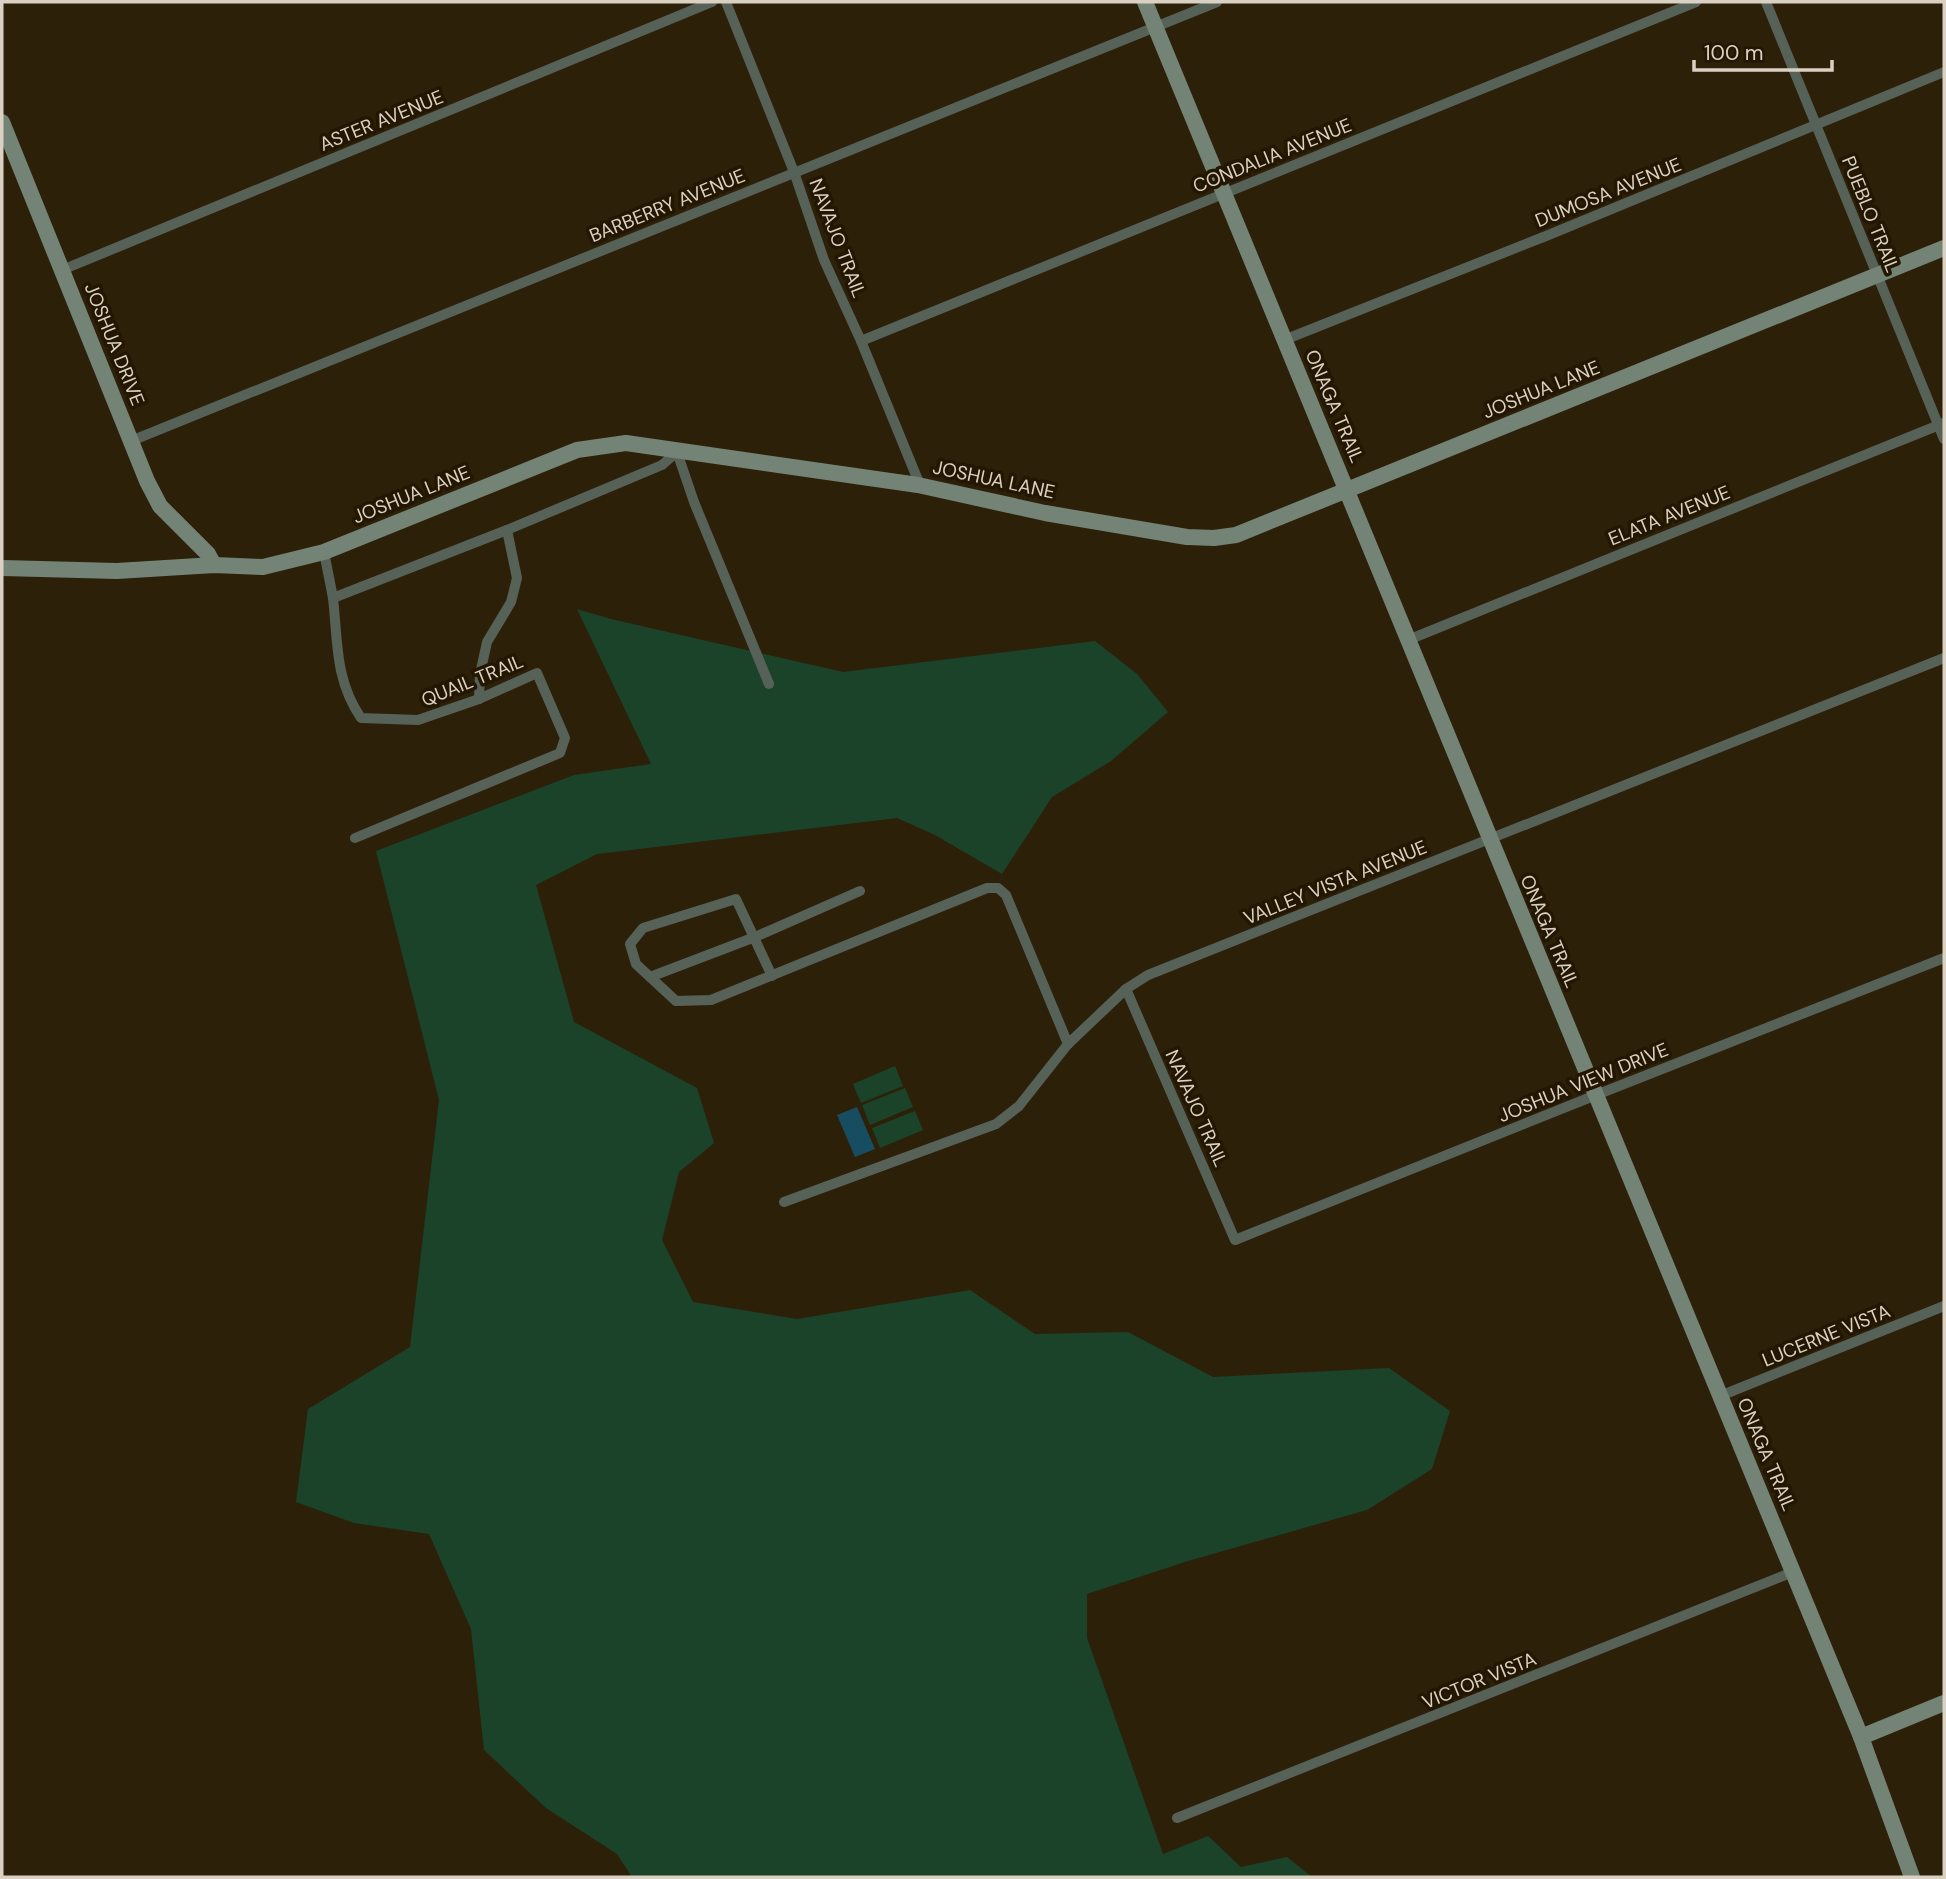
<svg xmlns="http://www.w3.org/2000/svg" width="1946" height="1879" font-family="'DM Sans',sans-serif">
<rect width="100%" height="100%" fill="#2d2009"/>
<g fill="#1b4329">
<path d="M 577,609 L 611,619 L 843,672 L 1095,641 L 1137,674 L 1168,712 L 1111,761 L 1052,797 L 1002,874 L 935,835 L 897,818 L 597,854 L 536,885 L 574,1022 L 697,1088 L 714,1143 L 679,1172 L 662,1240 L 693,1302 L 797,1319 L 970,1290 L 1035,1334 L 1128,1332 L 1213,1377 L 1389,1368 L 1450,1411 L 1432,1469 L 1367,1510 L 1188,1561 L 1087,1594 L 1087,1638 L 1163,1854 L 1208,1836 L 1241,1867 L 1287,1857 L 1312,1877 L 632,1877 L 617,1854 L 546,1808 L 484,1750 L 471,1629 L 429,1534 L 354,1523 L 296,1502 L 308,1409 L 410,1347 L 439,1100 L 376,851 L 574,775 L 651,764 Z"/>
<path d="M 895,1066 L 903,1086 L 861,1103 L 853,1084 Z"/>
<path d="M 905,1088 L 913,1107 L 870,1125 L 862,1105 Z"/>
<path d="M 915,1111 L 923,1130 L 880,1148 L 872,1128 Z"/>
</g>
<path fill="#174d61" d="M 857,1107 L 875,1149 L 855,1157 L 837,1115 Z"/>
<g fill="none" stroke-linecap="round" stroke-linejoin="round">
<g stroke="#566158" stroke-width="10">
<path d="M 726,2 L 794,172 L 824,260 L 861,341 L 920,485"/>
<path d="M 1766,2 L 1944,439"/>
<path d="M 62,270 L 712,2"/>
<path d="M 1284,340 L 1546,236 L 1944,72"/>
<path d="M 861,341 L 1696,2"/>
<path d="M 131,441 L 1217,2"/>
<path d="M 324,552 L 333,598 L 507,530 L 662,465 L 677,452 L 694,502 L 769,684"/>
<path d="M 333,598 C 338,643 335,680 361,718 L 418,720 L 479,699 L 537,673 L 565,738 L 560,753 L 355,838"/>
<path d="M 1408,640 L 1944,423"/>
<path d="M 479,699 L 480,674 L 487,642 L 511,602 L 517,578 L 507,530"/>
<path d="M 772,976 L 736,899 L 643,928 L 630,944 L 636,964 L 676,1001 L 711,1000 L 987,888 L 998,888 L 1006,895 L 1068,1044"/>
<path d="M 650,977 L 755,937 L 860,891"/>
<path d="M 1126,989 L 1235,1240 L 1596,1095 L 1944,958"/>
<path d="M 784,1202 L 996,1124 L 1019,1106 L 1068,1044 L 1126,989 L 1148,975 L 1944,658"/>
<path d="M 1720,1396 L 1944,1306"/>
<path d="M 1177,1818 L 1793,1572"/>
</g>
<g stroke="#738376" stroke-width="16">
<path d="M 1145,2 L 1861,1737 L 1912,1877"/>
<path d="M 2,122 L 147,481 L 160,506 L 208,554 L 214,565"/>
<path d="M 2,568 L 117,571 L 214,565 L 263,567 L 324,552 L 577,450 L 626,443 L 918,485 L 1045,513 L 1187,537 L 1214,538 L 1236,535 L 1944,248"/>
<path d="M 1861,1737 L 1944,1703"/>
</g>
</g>
<g text-anchor="middle" stroke-width="7" stroke-linejoin="round" paint-order="stroke">
<g font-size="19" fill="#dad1c3" stroke="#241702">
<text transform="translate(381 120) rotate(-22)" y="7">ASTER AVENUE</text>
<text transform="translate(1272 155) rotate(-22)" y="7">CONDALIA AVENUE</text>
<text transform="translate(1608 192) rotate(-22)" y="7">DUMOSA AVENUE</text>
<text transform="translate(667 205) rotate(-22)" y="7">BARBERRY AVENUE</text>
<text transform="translate(1871 214) rotate(68)" y="7">PUEBLO TRAIL</text>
<text transform="translate(838 238) rotate(69)" y="7">NAVAJO TRAIL</text>
<text transform="translate(115 344) rotate(68)" y="7">JOSHUA DRIVE</text>
<text transform="translate(1541 389) rotate(-22)" y="7">JOSHUA LANE</text>
<text transform="translate(1335 406) rotate(67)" y="7">ONAGA TRAIL</text>
<text transform="translate(994 479) rotate(12)" y="7">JOSHUA LANE</text>
<text transform="translate(411 494) rotate(-22)" y="7">JOSHUA LANE</text>
<text transform="translate(1669 515) rotate(-22)" y="7">ELATA AVENUE</text>
<text transform="translate(472 680) rotate(-22)" y="7">QUAIL TRAIL</text>
<text transform="translate(1335 882) rotate(-22)" y="7">VALLEY VISTA AVENUE</text>
<text transform="translate(1550 931) rotate(67)" y="7">ONAGA TRAIL</text>
<text transform="translate(1583 1082) rotate(-22)" y="7">JOSHUA VIEW DRIVE</text>
<text transform="translate(1197 1108) rotate(66)" y="7">NAVAJO TRAIL</text>
<text transform="translate(1826 1335) rotate(-22)" y="7">LUCERNE VISTA</text>
<text transform="translate(1767 1454) rotate(67)" y="7">ONAGA TRAIL</text>
<text transform="translate(1479 1680) rotate(-22)" y="7">VICTOR VISTA</text>
</g>
</g>
<rect width="1946" height="1879" fill="none" stroke="#dad1c3" stroke-width="7"/>
<path d="M1694 60v10h138v-10" fill="none" stroke="#dad1c3" stroke-width="3.5"/>
<text x="1704" y="60" font-size="21" fill="#dad1c3" stroke="#241702" stroke-width="5" paint-order="stroke">100 m</text>
</svg>
